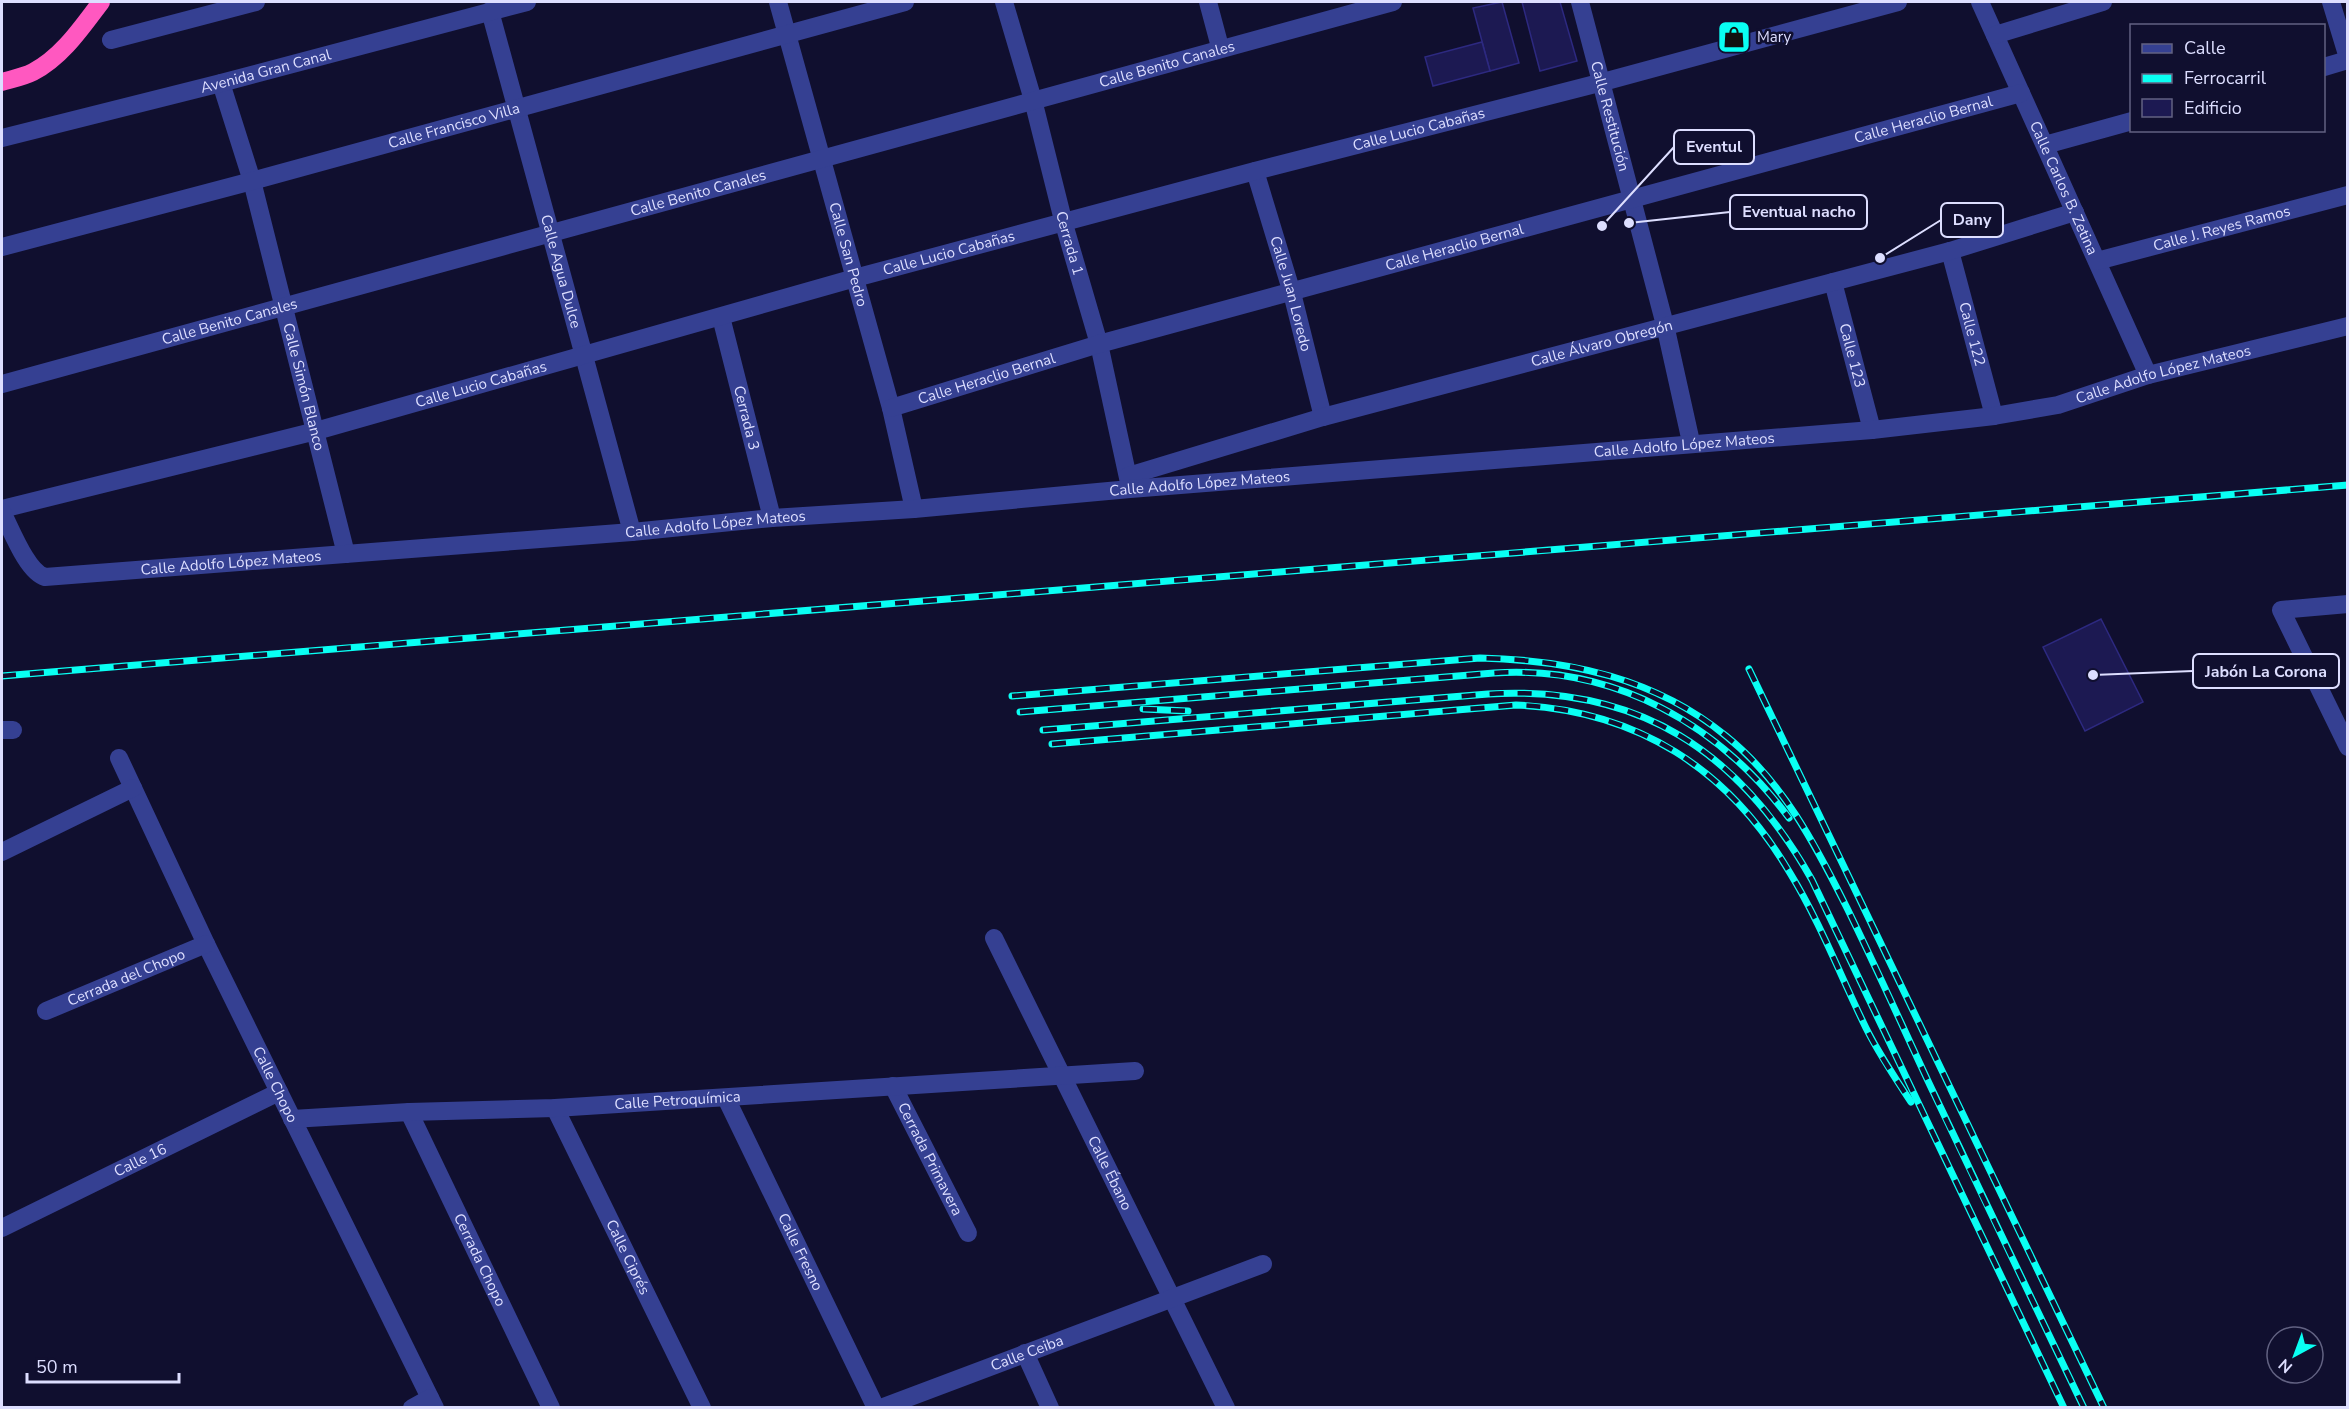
<svg xmlns="http://www.w3.org/2000/svg" width="2349" height="1409" font-family="'Nunito Sans',sans-serif">
<rect width="100%" height="100%" fill="#100f2f"/>
<g fill="#1c1952" stroke="#2d2980" stroke-width="1.5">
<path d="M 1502,2 L 1519,63 L 1490,71 L 1473,8 Z"/>
<path d="M 1522,2 L 1560,2 L 1577,61 L 1540,71 Z"/>
<path d="M 1482,42 L 1490,71 L 1433,86 L 1425,57 Z"/>
<path d="M 2101,619 L 2143,702 L 2085,731 L 2043,647 Z"/>
</g>
<g fill="none" stroke-linecap="round" stroke-linejoin="round">
<g stroke="#354092" stroke-width="18">
<path id="s1" d="M 778,2 L 891,408 L 914,509"/>
<path id="s2" d="M 1004,2 L 1033,100 L 1064,224 L 1099,344 L 1130,487"/>
<path d="M 1208,2 L 1220,47"/>
<path id="s3" d="M 1580,2 L 1665,325 L 1691,442"/>
<path id="s4" d="M 1980,2 L 2148,375"/>
<path d="M 2331,2 L 2348,58"/>
<path id="s5" d="M 490,11 L 632,532"/>
<path d="M 1995,35 L 2103,2"/>
<path d="M 111,40 L 256,2"/>
<path d="M 2324,67 L 2348,60"/>
<path id="s6" d="M 221,83 L 252,181 L 346,554"/>
<path id="s7" d="M 2,138 L 221,83 L 527,2"/>
<path d="M 2045,145 L 2132,121"/>
<path id="s8" d="M 1255,171 L 1292,293 L 1323,417"/>
<path id="s9" d="M 2,247 L 252,181 L 905,2"/>
<path id="s10" d="M 1950,251 L 1994,416"/>
<path id="s11" d="M 2097,261 L 2348,195"/>
<path id="s12" d="M 1833,282 L 1872,430"/>
<path id="s13" d="M 721,317 L 772,518"/>
<path id="s14" d="M 2,384 L 1393,2"/>
<path id="s15" d="M 891,408 L 1099,344 L 2021,93"/>
<path id="s16" d="M 1128,476 L 1323,417 L 1950,251 L 2075,212"/>
<path id="s17" d="M 2,509 L 316,431 L 855,278 L 1255,171 L 1603,82 L 1898,2"/>
<path id="s18" d="M 2,512 C 11,529 27,572 45,577 L 632,532 L 772,518 L 914,509 L 1130,489 L 1872,430 L 1994,416 L 2058,405 L 2148,375 L 2348,326"/>
<path d="M 2348,604 L 2281,610 L 2348,747"/>
<path d="M 2,730 L 13,730"/>
<path id="s19" d="M 119,758 L 206,944 L 435,1408"/>
<path d="M 2,852 L 133,788"/>
<path id="s20" d="M 994,938 L 1226,1408"/>
<path id="s21" d="M 46,1011 L 206,944"/>
<path id="s22" d="M 893,1086 L 968,1233"/>
<path id="s23" d="M 726,1098 L 876,1408"/>
<path id="s24" d="M 555,1108 L 702,1408"/>
<path id="s25" d="M 409,1112 L 551,1408"/>
<path id="s26" d="M 292,1119 L 409,1112 L 555,1108 L 1135,1071"/>
<path id="s27" d="M 2,1228 L 279,1092"/>
<path d="M 1025,1353 L 1050,1408"/>
<path d="M 412,1408 L 430,1398"/>
<path id="s28" d="M 881,1408 L 1263,1264"/>
</g>
<path stroke="#ff58c0" stroke-width="18" d="M 2,82 C 12,79 23,77 33,72 C 62,57 82,27 101,2"/>
<defs>
<g id="rail">
<path d="M 1749,669 L 2104,1408"/>
<path d="M 2,676 L 2348,485"/>
<path d="M 1012,696 L 1480,658 C 1570,660 1655,678 1726,736 C 1783,782 1815,844 1847,908 C 1875,965 1901,1023 1928,1081 C 1979,1190 2032,1299 2084,1408"/>
<path d="M 1143,709 L 1188,711"/>
<path d="M 1020,712 L 1494,673 C 1614,665 1719,724 1789,818"/>
<path d="M 1043,730 L 1488,694 C 1639,685 1739,751 1812,880 L 2064,1408"/>
<path d="M 1052,744 L 1516,705 C 1637,710 1729,769 1790,873 C 1820,922 1841,977 1866,1028 C 1879,1054 1895,1078 1911,1102"/>
</g>
</defs>
<use href="#rail" stroke="#09fff3" stroke-width="7"/>
<use href="#rail" stroke="#100f2f" stroke-width="4.5" stroke-dasharray="14" stroke-linecap="butt"/>
</g>
<defs>
<symbol id="shop-square" viewBox="-11 -11 22 22"><rect x="-9" y="-9" width="18" height="18" rx="4" fill="#09fff3" stroke="#100f2f"/><path d="M-5-2.5h2.3a2.7 3.5 0 0 1 5.4 0H5L5.5 6h-11ZM-1.5-2.5h3a1.5 2.3 0 0 0-3 0Z" fill="#111"/></symbol>
</defs>
<g fill-rule="evenodd">
<use href="#shop-square" x="1715" y="18" width="38" height="38"/>
</g>
<g text-anchor="middle" stroke-width="5" stroke-linejoin="round" paint-order="stroke">
<g font-size="15" fill="#dddeff" stroke="#100f2f" text-anchor="start">
<text x="1757" y="42">Mary</text>
</g>
<g font-size="15" fill="#dddeff" stroke="#100f2f">
<text dy="5" stroke="none"><textPath href="#s14" startOffset="1208">Calle Benito Canales</textPath></text>
<text dy="5" stroke="none"><textPath href="#s7" startOffset="272">Avenida Gran Canal</textPath></text>
<text dy="5" stroke="none"><textPath href="#s3" startOffset="118">Calle Restitución</textPath></text>
<text dy="5" stroke="none"><textPath href="#s15" startOffset="1072">Calle Heraclio Bernal</textPath></text>
<text dy="5" stroke="none"><textPath href="#s9" startOffset="468">Calle Francisco Villa</textPath></text>
<text dy="5" stroke="none"><textPath href="#s17" startOffset="1467">Calle Lucio Cabañas</textPath></text>
<text dy="5" stroke="none"><textPath href="#s4" startOffset="204">Calle Carlos B. Zetina</textPath></text>
<text dy="5" stroke="none"><textPath href="#s14" startOffset="722">Calle Benito Canales</textPath></text>
<text dy="5" stroke="none"><textPath href="#s11" startOffset="129">Calle J. Reyes Ramos</textPath></text>
<text dy="5" stroke="none"><textPath href="#s2" startOffset="250">Cerrada 1</textPath></text>
<text dy="5" stroke="none"><textPath href="#s15" startOffset="586">Calle Heraclio Bernal</textPath></text>
<text dy="5" stroke="none"><textPath href="#s1" startOffset="262">Calle San Pedro</textPath></text>
<text dy="5" stroke="none"><textPath href="#s17" startOffset="981">Calle Lucio Cabañas</textPath></text>
<text dy="5" stroke="none"><textPath href="#s5" startOffset="270">Calle Agua Dulce</textPath></text>
<text dy="5" stroke="none"><textPath href="#s8" startOffset="128">Calle Juan Loredo</textPath></text>
<text dy="5" stroke="none"><textPath href="#s14" startOffset="236">Calle Benito Canales</textPath></text>
<text dy="5" stroke="none"><textPath href="#s10" startOffset="86">Calle 122</textPath></text>
<text dy="5" stroke="none"><textPath href="#s16" startOffset="492">Calle Álvaro Obregón</textPath></text>
<text dy="5" stroke="none"><textPath href="#s12" startOffset="76">Calle 123</textPath></text>
<text dy="5" stroke="none"><textPath href="#s18" startOffset="2210">Calle Adolfo López Mateos</textPath></text>
<text dy="5" stroke="none"><textPath href="#s15" startOffset="100">Calle Heraclio Bernal</textPath></text>
<text dy="5" stroke="none"><textPath href="#s17" startOffset="495">Calle Lucio Cabañas</textPath></text>
<text dy="5" stroke="none"><textPath href="#s6" startOffset="315">Calle Simón Blanco</textPath></text>
<text dy="5" stroke="none"><textPath href="#s13" startOffset="104">Cerrada 3</textPath></text>
<text dy="5" stroke="none"><textPath href="#s18" startOffset="1724">Calle Adolfo López Mateos</textPath></text>
<text dy="5" stroke="none"><textPath href="#s18" startOffset="1238">Calle Adolfo López Mateos</textPath></text>
<text dy="5" stroke="none"><textPath href="#s18" startOffset="752">Calle Adolfo López Mateos</textPath></text>
<text dy="5" stroke="none"><textPath href="#s18" startOffset="266">Calle Adolfo López Mateos</textPath></text>
<text dy="5" stroke="none"><textPath href="#s21" startOffset="87">Cerrada del Chopo</textPath></text>
<text dy="5" stroke="none"><textPath href="#s19" startOffset="362">Calle Chopo</textPath></text>
<text dy="5" stroke="none"><textPath href="#s26" startOffset="386">Calle Petroquímica</textPath></text>
<text dy="5" stroke="none"><textPath href="#s27" startOffset="154">Calle 16</textPath></text>
<text dy="5" stroke="none"><textPath href="#s22" startOffset="82">Cerrada Primavera</textPath></text>
<text dy="5" stroke="none"><textPath href="#s20" startOffset="262">Calle Ébano</textPath></text>
<text dy="5" stroke="none"><textPath href="#s23" startOffset="171">Calle Fresno</textPath></text>
<text dy="5" stroke="none"><textPath href="#s24" startOffset="166">Calle Ciprés</textPath></text>
<text dy="5" stroke="none"><textPath href="#s25" startOffset="164">Cerrada Chopo</textPath></text>
<text dy="5" stroke="none"><textPath href="#s28" startOffset="156">Calle Ceiba</textPath></text>
</g>
</g>
<path fill="none" stroke="#dddeff" stroke-width="2" d="M1602 226L1674 147M1629 223L1730 212M1880 258L1941 220M2093 675L2193 671"/>
<g fill="#dddeff" stroke="#100f2f" stroke-width="2">
<circle cx="1602" cy="226" r="6"/>
<circle cx="1629" cy="223" r="6"/>
<circle cx="1880" cy="258" r="6"/>
<circle cx="2093" cy="675" r="6"/>
</g>
<g fill="#100f2f" stroke="#dddeff" stroke-width="2">
<rect x="1674" y="130" width="80" height="34" rx="6"/>
<rect x="1730" y="195" width="137" height="34" rx="6"/>
<rect x="1941" y="203" width="62" height="34" rx="6"/>
<rect x="2193" y="654" width="146" height="34" rx="6"/>
</g>
<g font-size="16" text-anchor="middle" font-weight="bold" fill="#dddeff">
<text x="1714" y="152">Eventul</text>
<text x="1799" y="217">Eventual nacho</text>
<text x="1972" y="225">Dany</text>
<text x="2266" y="677">Jabón La Corona</text>
</g>
<rect width="2349" height="1409" fill="none" stroke="#dddeff" stroke-width="6"/>
<rect x="2130" y="24" width="195" height="108" fill="#100f2f" stroke="#626282" stroke-width="1.5"/>
<rect x="2142" y="44" width="30" height="9" fill="#354092" stroke="#626282" stroke-width="1.5"/>
<text x="2184" y="54" font-size="18" fill="#dddeff">Calle</text>
<rect x="2142" y="74" width="30" height="9" fill="#09fff3" stroke="#626282" stroke-width="1.5"/>
<text x="2184" y="84" font-size="18" fill="#dddeff">Ferrocarril</text>
<rect x="2142" y="99" width="30" height="18" fill="#1c1952" stroke="#626282" stroke-width="1.5"/>
<text x="2184" y="114" font-size="18" fill="#dddeff">Edificio</text>
<g transform="translate(2295 1355) rotate(221)"><circle r="28" fill="#100f2f" stroke="#626282" stroke-width="1.5"/>
<path d="M0-4.5L10 22L0 15L-10 22Z" fill="#09fff3"/>
<text y="-9" font-size="16" font-weight="bold" text-anchor="middle" fill="#dddeff">N</text>
</g>
<path d="M27 1373v9h152v-9" fill="none" stroke="#dddeff" stroke-width="3"/>
<text x="36" y="1373" font-size="18" fill="#dddeff" stroke="#100f2f" stroke-width="4.5" paint-order="stroke">50 m</text>
</svg>
